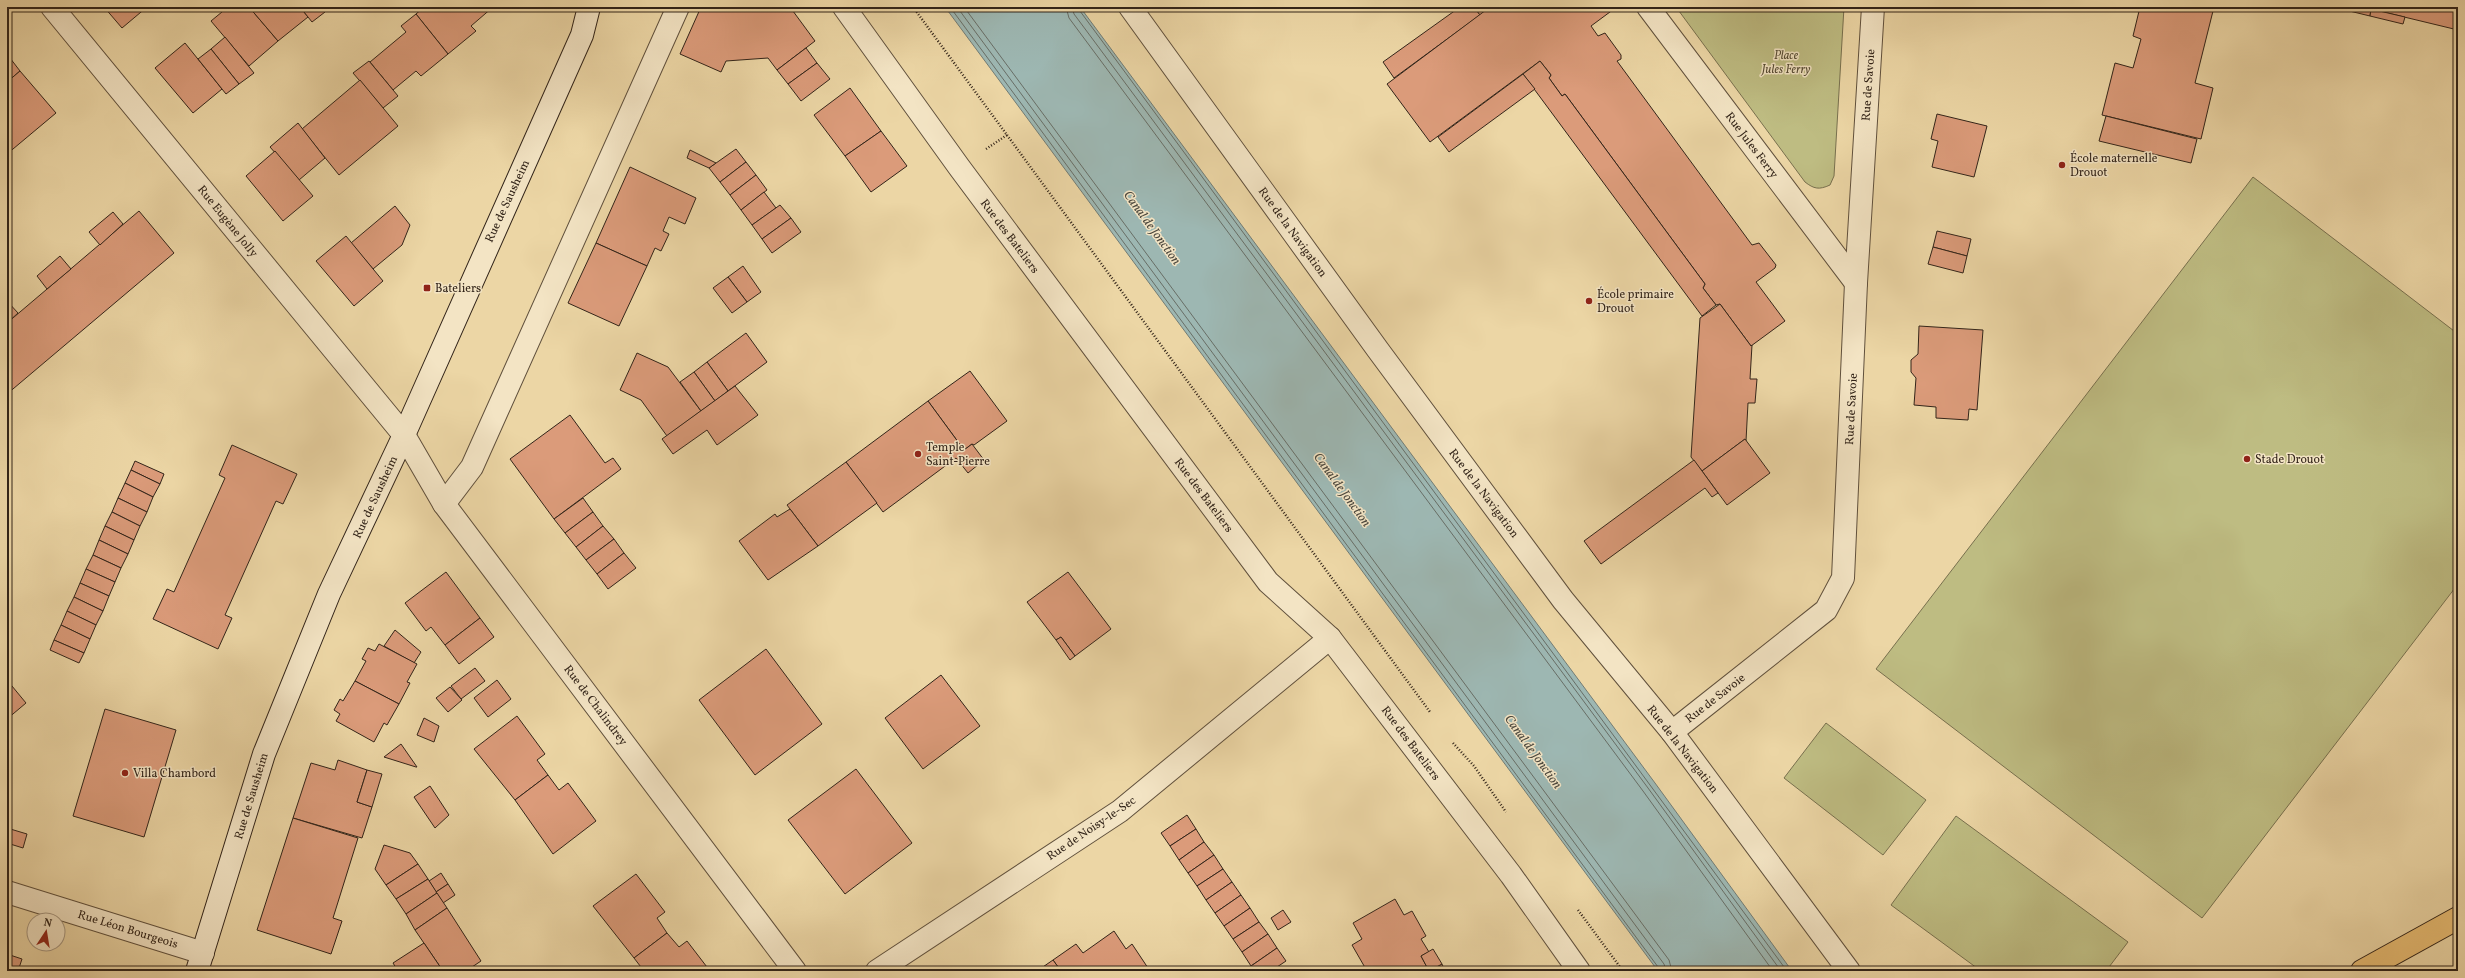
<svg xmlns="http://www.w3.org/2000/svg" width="2465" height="978" font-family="Vollkorn,serif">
<rect width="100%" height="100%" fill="#ecd6a5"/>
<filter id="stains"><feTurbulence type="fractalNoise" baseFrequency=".005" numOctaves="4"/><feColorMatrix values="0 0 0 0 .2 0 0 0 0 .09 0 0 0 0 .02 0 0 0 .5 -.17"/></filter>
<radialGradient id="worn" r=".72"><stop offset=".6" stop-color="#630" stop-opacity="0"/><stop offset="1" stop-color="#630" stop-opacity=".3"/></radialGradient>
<g fill="#bebc82" stroke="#78704e">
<path d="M 1676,7 L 1844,7 L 1834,176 L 1830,185 C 1819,190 1814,189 1805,182 Z"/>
<path d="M 2253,177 L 2458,334 L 2458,584 L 2202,918 L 1876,669 Z"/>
<path d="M 1826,723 L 1926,800 L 1883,855 L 1784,778 Z"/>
<path d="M 1956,816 L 2128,942 L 2106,971 L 1981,971 L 1891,905 Z"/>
</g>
<path fill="#9db7b2" stroke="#727c75" d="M 945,7 L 1080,7 L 1655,783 L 1792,971 L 1658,971 Z"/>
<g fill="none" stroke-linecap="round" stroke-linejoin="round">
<g stroke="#686e66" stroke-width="1">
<path d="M 950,7 L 1661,971"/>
<path d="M 957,7 L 1664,964 L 1666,971"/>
<path d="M 964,7 L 1669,960 L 1672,971"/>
<path d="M 1066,7 L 1069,18 L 1643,791 L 1773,971"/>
<path d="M 1072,7 L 1074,14 L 1648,788 L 1781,971"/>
<path d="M 1077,7 L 1787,971"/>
</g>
</g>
<g fill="#db9b7a" stroke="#322419">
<path d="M 104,7 L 147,7 L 122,28 Z"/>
<path d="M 228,7 L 249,7 L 278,41 L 249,66 L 211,21 Z"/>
<path d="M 249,7 L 300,7 L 308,17 L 278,41 Z"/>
<path d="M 300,7 L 321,7 L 325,12 L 312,22 Z"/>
<path d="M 424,7 L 434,8 L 493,7 L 471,26 L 476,31 L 448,54 L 416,14 Z"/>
<path d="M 701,7 L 790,7 L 815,41 L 777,70 L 768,58 L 726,61 L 721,72 L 680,54 Z"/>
<path d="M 1460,7 L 1474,7 L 1480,15 L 1394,78 L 1383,62 Z"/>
<path d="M 1474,7 L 1490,7 L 1480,15 Z"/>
<path d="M 1490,7 L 1613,7 L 1614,9 L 1591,26 L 1598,36 L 1605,33 L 1621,55 L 1621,59 L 1617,61 L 1752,245 L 1759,243 L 1776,265 L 1775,268 L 1756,282 L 1785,321 L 1751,346 L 1720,304 L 1716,305 L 1703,288 L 1705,284 L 1565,94 L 1562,96 L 1549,78 L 1551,75 L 1540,61 L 1430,142 L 1387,84 Z"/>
<path d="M 2140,7 L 2214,7 L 2195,83 L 2213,88 L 2201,139 L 2102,115 L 2115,63 L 2133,68 L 2141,39 L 2133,36 Z"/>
<path d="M 2333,7 L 2458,7 L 2458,30 L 2371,9 L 2370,16 Z"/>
<path d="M 2371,9 L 2405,17 L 2403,24 L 2370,16 Z"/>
<path d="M 416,14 L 448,54 L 421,76 L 416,71 L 393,90 L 370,62 L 406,32 L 401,26 Z"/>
<path d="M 225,37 L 254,73 L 239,84 L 211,49 Z"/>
<path d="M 185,43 L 222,89 L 193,113 L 155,68 Z"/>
<path d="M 806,48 L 817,63 L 788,84 L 777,70 Z"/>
<path d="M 211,49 L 239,84 L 226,94 L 198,59 Z"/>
<path d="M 10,58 L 20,71 L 7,82 L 7,61 Z"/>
<path d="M 369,61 L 398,96 L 383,108 L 353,73 Z"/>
<path d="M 1540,61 L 1551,75 L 1549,78 L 1562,96 L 1565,94 L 1705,284 L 1703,288 L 1716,305 L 1702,316 L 1523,74 Z"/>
<path d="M 817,63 L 830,79 L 801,101 L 788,84 Z"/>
<path d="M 20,71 L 56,113 L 7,154 L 7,82 Z"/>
<path d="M 1523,74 L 1535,89 L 1449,152 L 1438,137 Z"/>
<path d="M 360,80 L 398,126 L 339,175 L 302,129 Z"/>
<path d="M 850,88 L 881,131 L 845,156 L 814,115 Z"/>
<path d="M 1937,114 L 1987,126 L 1974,177 L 1932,167 L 1938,141 L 1931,139 Z"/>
<path d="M 2106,116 L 2197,139 L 2191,163 L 2099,141 Z"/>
<path d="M 298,123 L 325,158 L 299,180 L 270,147 Z"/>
<path d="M 881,131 L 907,166 L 871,192 L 845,156 Z"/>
<path d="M 736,149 L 746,162 L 720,182 L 709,168 Z"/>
<path d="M 690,150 L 716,163 L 709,168 L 687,158 Z"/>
<path d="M 275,151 L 313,196 L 283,221 L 246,176 Z"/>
<path d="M 746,162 L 756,175 L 730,195 L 720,182 Z"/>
<path d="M 630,167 L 696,198 L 685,224 L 669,217 L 663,231 L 669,234 L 661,251 L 655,248 L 647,266 L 596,243 Z"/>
<path d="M 756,175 L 767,190 L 741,210 L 730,195 Z"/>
<path d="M 764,192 L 776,208 L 752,225 L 741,210 Z"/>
<path d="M 780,205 L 791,218 L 762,239 L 752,225 Z"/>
<path d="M 395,206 L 410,225 L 402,245 L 373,269 L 351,243 Z"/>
<path d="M 139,211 L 174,253 L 7,394 L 7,323 Z"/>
<path d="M 113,212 L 123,224 L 100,245 L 89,232 Z"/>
<path d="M 791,218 L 801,232 L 772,253 L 762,239 Z"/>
<path d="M 1937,231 L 1971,239 L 1967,256 L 1933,247 Z"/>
<path d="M 346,236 L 383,281 L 354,306 L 316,261 Z"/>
<path d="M 596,243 L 647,266 L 619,326 L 568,303 Z"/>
<path d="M 1933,247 L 1967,256 L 1963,273 L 1928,264 Z"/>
<path d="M 60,256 L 71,269 L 47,289 L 37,276 Z"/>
<path d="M 743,266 L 761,292 L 747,302 L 728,277 Z"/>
<path d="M 728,277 L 747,302 L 732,313 L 713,288 Z"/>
<path d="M 7,301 L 18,313 L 7,323 Z"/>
<path d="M 1720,304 L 1751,346 L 1752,345 L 1750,379 L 1757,379 L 1755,403 L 1748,403 L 1746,441 L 1745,439 L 1702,471 L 1691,457 L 1700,318 Z"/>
<path d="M 1919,326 L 1983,330 L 1977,410 L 1969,409 L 1968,420 L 1936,418 L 1936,407 L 1914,405 L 1916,378 L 1911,372 L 1911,360 L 1918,354 Z"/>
<path d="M 746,333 L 767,362 L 728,391 L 707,362 Z"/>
<path d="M 637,353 L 668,367 L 701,411 L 667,436 L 641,400 L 620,390 Z"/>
<path d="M 707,362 L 728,391 L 715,401 L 694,372 Z"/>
<path d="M 970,371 L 1007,421 L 974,445 L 972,444 L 964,450 L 928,401 Z"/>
<path d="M 694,372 L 715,401 L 701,411 L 680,382 Z"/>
<path d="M 735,386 L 758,415 L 717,445 L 707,430 L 673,454 L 662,439 Z"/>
<path d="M 928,401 L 964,450 L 972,444 L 984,460 L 968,473 L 956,458 L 883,512 L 846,462 Z"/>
<path d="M 570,415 L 605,463 L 613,458 L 621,469 L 554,519 L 510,459 Z"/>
<path d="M 1745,439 L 1770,473 L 1727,505 L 1702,471 Z"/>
<path d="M 232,445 L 297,474 L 283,504 L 276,501 L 225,615 L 232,618 L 218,649 L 153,619 L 167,589 L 174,592 L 225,478 L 219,475 Z"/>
<path d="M 1694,460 L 1718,493 L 1712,497 L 1705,488 L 1601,564 L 1584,541 Z"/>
<path d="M 135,461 L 164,474 L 160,484 L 131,470 Z"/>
<path d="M 846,462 L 877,503 L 818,546 L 787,505 Z"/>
<path d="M 131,470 L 160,484 L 153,497 L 125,483 Z"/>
<path d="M 125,483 L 153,497 L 147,512 L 118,498 Z"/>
<path d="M 118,498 L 147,512 L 140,526 L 112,512 Z"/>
<path d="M 583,498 L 593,512 L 565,533 L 554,519 Z"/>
<path d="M 790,509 L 818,546 L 768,580 L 739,541 L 775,514 L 777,517 Z"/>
<path d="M 112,512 L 140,526 L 134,540 L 105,526 Z"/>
<path d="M 593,512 L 603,526 L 576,547 L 565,533 Z"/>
<path d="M 105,526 L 134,540 L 128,554 L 99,540 Z"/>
<path d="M 603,526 L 614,539 L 586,560 L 576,547 Z"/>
<path d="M 614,539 L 624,553 L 597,574 L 586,560 Z"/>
<path d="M 99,540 L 128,554 L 121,568 L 93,555 Z"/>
<path d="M 624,553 L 636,568 L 608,589 L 597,574 Z"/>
<path d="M 93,555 L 121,568 L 115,582 L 86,569 Z"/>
<path d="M 86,569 L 115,582 L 109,596 L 80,583 Z"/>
<path d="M 446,572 L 480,618 L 445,645 L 431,627 L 426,631 L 405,603 Z"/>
<path d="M 1068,572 L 1111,629 L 1075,656 L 1061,637 L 1056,640 L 1027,602 Z"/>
<path d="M 80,583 L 109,596 L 103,611 L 74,597 Z"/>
<path d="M 74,597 L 103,611 L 96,625 L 67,611 Z"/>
<path d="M 67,611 L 96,625 L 90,639 L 61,625 Z"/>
<path d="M 480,618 L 494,637 L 459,664 L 445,645 Z"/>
<path d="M 61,625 L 90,639 L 84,653 L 54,640 Z"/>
<path d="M 395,630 L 421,652 L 414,663 L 384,646 Z"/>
<path d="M 1061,637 L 1075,656 L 1070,660 L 1056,640 Z"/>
<path d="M 54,640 L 84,653 L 79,663 L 50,650 Z"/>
<path d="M 379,644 L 417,664 L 407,682 L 410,683 L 399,704 L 355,681 L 366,661 L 362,659 L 368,648 L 375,651 Z"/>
<path d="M 766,649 L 822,724 L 755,775 L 699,700 Z"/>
<path d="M 475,668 L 485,681 L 461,699 L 451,686 Z"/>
<path d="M 941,675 L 980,726 L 923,769 L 885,718 Z"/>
<path d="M 7,680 L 26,703 L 7,719 Z"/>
<path d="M 497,680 L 511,699 L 488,717 L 474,698 Z"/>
<path d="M 355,681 L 399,704 L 387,725 L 384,723 L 374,742 L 336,721 L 340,714 L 334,710 L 340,699 L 343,701 Z"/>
<path d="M 450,687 L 462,700 L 448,712 L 436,698 Z"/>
<path d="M 105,709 L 176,730 L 144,837 L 73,816 Z"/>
<path d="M 517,716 L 545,754 L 537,760 L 548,775 L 515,800 L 474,749 Z"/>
<path d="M 424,718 L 439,726 L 434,742 L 417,735 Z"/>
<path d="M 401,744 L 417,767 L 416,767 L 384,757 Z"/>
<path d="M 338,760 L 367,770 L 357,802 L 372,807 L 362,838 L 293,818 L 311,763 L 335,770 Z"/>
<path d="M 856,769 L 912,843 L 845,894 L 788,820 Z"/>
<path d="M 367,770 L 382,774 L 372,807 L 357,802 Z"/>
<path d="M 548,775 L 559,790 L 568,783 L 596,821 L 553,854 L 515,800 Z"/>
<path d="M 430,786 L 449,815 L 435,828 L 414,797 Z"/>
<path d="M 1187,815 L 1196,829 L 1170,846 L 1161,833 Z"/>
<path d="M 293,818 L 358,838 L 333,918 L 342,921 L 331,954 L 257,930 Z"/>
<path d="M 7,828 L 27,834 L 23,848 L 7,843 Z"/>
<path d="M 1196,829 L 1204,842 L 1179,860 L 1170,846 Z"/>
<path d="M 1204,842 L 1214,855 L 1188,873 L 1179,860 Z"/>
<path d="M 384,845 L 410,853 L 418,864 L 386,885 L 375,869 Z"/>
<path d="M 1214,855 L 1223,869 L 1197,886 L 1188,873 Z"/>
<path d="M 418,864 L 428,879 L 396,899 L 386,885 Z"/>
<path d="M 1223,869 L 1232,882 L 1206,900 L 1197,886 Z"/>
<path d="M 441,873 L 448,884 L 436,892 L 429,881 Z"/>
<path d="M 636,874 L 665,912 L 657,918 L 667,933 L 634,958 L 593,906 Z"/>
<path d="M 428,879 L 437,893 L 406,914 L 396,899 Z"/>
<path d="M 1232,882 L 1241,895 L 1215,913 L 1206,900 Z"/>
<path d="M 448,884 L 455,895 L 443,903 L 436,892 Z"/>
<path d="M 437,893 L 447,908 L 415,930 L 406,914 Z"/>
<path d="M 1241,895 L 1250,908 L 1224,926 L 1215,913 Z"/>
<path d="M 1395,899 L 1404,915 L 1412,911 L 1426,936 L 1421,939 L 1429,952 L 1421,956 L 1429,971 L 1442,964 L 1445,971 L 1367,971 L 1352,945 L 1362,939 L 1353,923 Z"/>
<path d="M 447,908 L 481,961 L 466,971 L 443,971 L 415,930 Z"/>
<path d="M 1250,908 L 1259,922 L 1233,939 L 1224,926 Z"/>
<path d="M 1283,910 L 1291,922 L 1278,930 L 1271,918 Z"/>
<path d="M 1259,922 L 1268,934 L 1242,952 L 1233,939 Z"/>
<path d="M 1114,931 L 1126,949 L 1132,944 L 1150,971 L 1061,971 L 1053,960 L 1076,944 L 1083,953 Z"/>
<path d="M 667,933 L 679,947 L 687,941 L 710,971 L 644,971 L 634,958 Z"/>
<path d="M 1268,934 L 1277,948 L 1251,966 L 1242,952 Z"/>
<path d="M 424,943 L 443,971 L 398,971 L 393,963 Z"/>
<path d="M 1277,948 L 1286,961 L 1271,971 L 1255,971 L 1251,966 Z"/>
<path d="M 1433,949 L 1442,964 L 1429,971 L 1421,956 Z"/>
<path d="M 7,954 L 22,959 L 18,971 L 7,971 Z"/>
<path d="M 1053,960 L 1061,971 L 1037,971 Z"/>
</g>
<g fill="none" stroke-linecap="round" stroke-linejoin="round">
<defs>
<g id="street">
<path d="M 52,7 L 404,435 L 444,504 L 795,971"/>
<path d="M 844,7 L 959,167 L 1268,582 L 1330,638 L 1511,875 L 1579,971"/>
<path d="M 1130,7 L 1378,350 L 1563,600 L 1672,732 L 1849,971"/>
<path d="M 1648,7 L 1856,283"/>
<path d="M 444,504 L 472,467 L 678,7"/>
<path d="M 1672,732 L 1826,610 L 1843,578 L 1856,283 L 1873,7"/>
<path d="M 7,892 L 203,953"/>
<path d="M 877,971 L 1120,811 L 1330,638"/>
</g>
<path id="secondary" d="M 197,971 L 264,754 L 329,594 L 404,435 L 582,35 L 589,7"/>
<path id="primary" d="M 2362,971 L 2458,918"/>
</defs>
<use href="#street" stroke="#60503c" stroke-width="24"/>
<use href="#secondary" stroke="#322419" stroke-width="24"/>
<use href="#primary" stroke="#322419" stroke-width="24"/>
<g stroke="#322419" stroke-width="2.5" stroke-dasharray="1 2" stroke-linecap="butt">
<path d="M 913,7 L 1007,135 L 986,149"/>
<path d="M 1007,135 L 1430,712"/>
<path d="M 1453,743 L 1474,766 L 1506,812"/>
<path d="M 1578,910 L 1623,971"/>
</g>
<use href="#street" stroke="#f3e4c4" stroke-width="22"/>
<use href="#secondary" stroke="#f3e4c4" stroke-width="22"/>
<use href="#primary" stroke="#e6bb72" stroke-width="22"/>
</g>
<g fill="#8f2418" stroke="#f3e4c4" stroke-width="1.5">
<circle cx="2062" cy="165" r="4"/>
<rect x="423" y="284" width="8" height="8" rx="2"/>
<circle cx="1589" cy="301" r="4"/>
<circle cx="918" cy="454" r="4"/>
<circle cx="2247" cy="459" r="4"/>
<circle cx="125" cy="773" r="4"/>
</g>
<g text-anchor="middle" stroke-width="3" stroke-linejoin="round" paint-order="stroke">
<g font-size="12" font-style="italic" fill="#554a33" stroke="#f3e4c4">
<text x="1786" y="59">Place<tspan x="1786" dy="14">Jules Ferry</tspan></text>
</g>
<g font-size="12" fill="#322419" stroke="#f3e4c4">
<text transform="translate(1868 85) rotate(-86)" y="4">Rue de Savoie</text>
<text transform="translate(1752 145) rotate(53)" y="4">Rue Jules Ferry</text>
<text transform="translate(507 201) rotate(-65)" y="4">Rue de Sausheim</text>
<text transform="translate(228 221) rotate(51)" y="4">Rue Eugène Jolly</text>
<text transform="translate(1293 232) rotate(54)" y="4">Rue de la Navigation</text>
<text transform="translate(1010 236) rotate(53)" y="4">Rue des Bateliers</text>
<text transform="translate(1851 409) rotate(-87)" y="4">Rue de Savoie</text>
<text transform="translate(1484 493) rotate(53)" y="4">Rue de la Navigation</text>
<text transform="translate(1204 495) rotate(53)" y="4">Rue des Bateliers</text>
<text transform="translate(375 497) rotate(-65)" y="4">Rue de Sausheim</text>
<text transform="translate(1715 698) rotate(-38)" y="4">Rue de Savoie</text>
<text transform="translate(596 705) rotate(53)" y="4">Rue de Chalindrey</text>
<text transform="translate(1411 743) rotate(53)" y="4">Rue des Bateliers</text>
<text transform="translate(1683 749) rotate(52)" y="4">Rue de la Navigation</text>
<text transform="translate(251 796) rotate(-73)" y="4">Rue de Sausheim</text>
<text transform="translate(1091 828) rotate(-34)" y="4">Rue de Noisy-le-Sec</text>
<text transform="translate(128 929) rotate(17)" y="4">Rue Léon Bourgeois</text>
</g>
<g font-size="12" fill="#322419" stroke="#f3e4c4" text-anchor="start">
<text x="2070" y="162">École maternelle<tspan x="2070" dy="14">Drouot</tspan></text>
<text x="435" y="292">Bateliers</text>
<text x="1597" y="298">École primaire<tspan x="1597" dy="14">Drouot</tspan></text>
<text x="926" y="451">Temple<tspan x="926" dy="14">Saint-Pierre</tspan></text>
<text x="2255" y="463">Stade Drouot</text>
<text x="133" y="777">Villa Chambord</text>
</g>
<g font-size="13" font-style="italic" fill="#4d493f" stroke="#f3e4c4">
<text transform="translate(1153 227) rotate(54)" y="5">Canal de Jonction</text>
<text transform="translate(1343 489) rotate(54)" y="5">Canal de Jonction</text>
<text transform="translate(1534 751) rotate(54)" y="5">Canal de Jonction</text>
</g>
</g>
<rect width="2465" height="978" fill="none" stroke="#ecd6a5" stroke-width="24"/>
<rect x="8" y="8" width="2449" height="962" fill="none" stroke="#322419" stroke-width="2"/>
<rect x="12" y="12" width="2441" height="954" fill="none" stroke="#322419"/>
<g transform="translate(46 932) rotate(12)"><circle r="19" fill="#f3e4c4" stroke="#a69780"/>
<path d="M0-3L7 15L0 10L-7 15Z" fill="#8f2418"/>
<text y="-6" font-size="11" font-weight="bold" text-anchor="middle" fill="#322419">N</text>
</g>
<rect width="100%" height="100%" filter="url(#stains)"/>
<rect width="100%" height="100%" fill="url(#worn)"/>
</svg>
